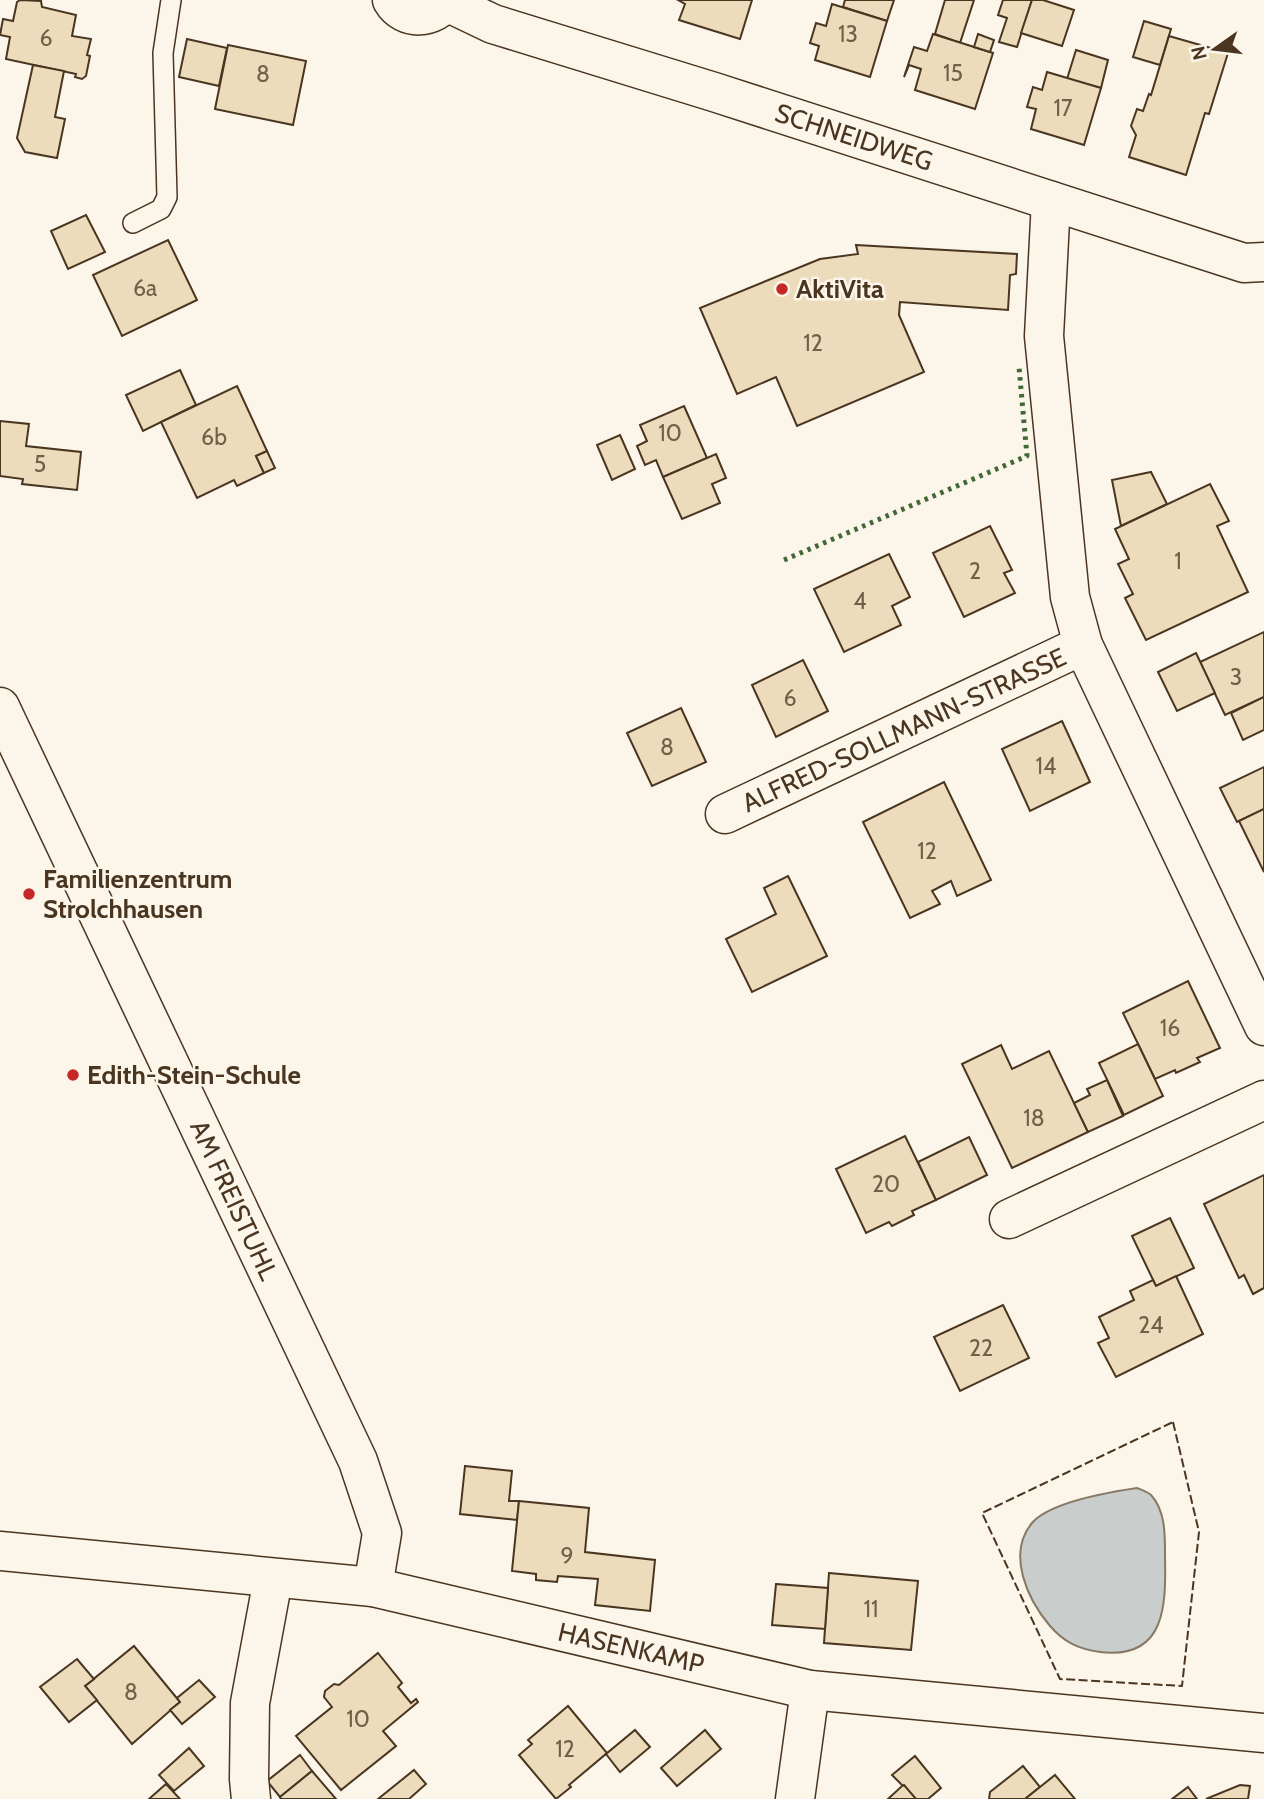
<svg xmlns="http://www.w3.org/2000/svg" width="1264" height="1799" font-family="Cabin,sans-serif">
<rect width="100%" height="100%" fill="#fbf6e9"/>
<path fill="#c9cecd" stroke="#887966" stroke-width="2" d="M 1137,1488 C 1142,1490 1148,1492 1151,1495 C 1166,1511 1165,1537 1165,1557 C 1166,1605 1166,1660 1100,1652 C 1078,1649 1064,1642 1050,1626 C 1028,1600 1006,1554 1032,1523 C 1050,1502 1110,1492 1137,1488 Z"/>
<g fill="#ecdcbc" stroke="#4a3520" stroke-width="2">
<path d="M 20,0 L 41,1 L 42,7 L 76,15 L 72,36 L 91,39 L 87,55 L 90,56 L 86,76 L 82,79 L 75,77 L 76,74 L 6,59 L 10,37 L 0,35 L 3,19 L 13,21 L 17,2 Z"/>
<path d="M 678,0 L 752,0 L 740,39 L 679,20 L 685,4 Z"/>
<path d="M 845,0 L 894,0 L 887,21 L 843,7 Z"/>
<path d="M 945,0 L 974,0 L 960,43 L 935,34 Z"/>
<path d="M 1003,0 L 1032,0 L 1017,47 L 999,42 L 1007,18 L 998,15 Z"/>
<path d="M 1032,0 L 1043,0 L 1074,10 L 1062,46 L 1021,33 Z"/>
<path d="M 832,4 L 887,21 L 870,77 L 815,60 L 819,46 L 810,43 L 816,23 L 826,26 Z"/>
<path d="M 1144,21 L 1171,29 L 1160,65 L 1133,57 Z"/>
<path d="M 933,34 L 993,53 L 975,109 L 915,90 L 921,69 L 909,65 L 904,77 L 914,47 L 927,51 Z"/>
<path d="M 978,34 L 994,40 L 990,52 L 974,47 Z"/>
<path d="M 1169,36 L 1228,53 L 1209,114 L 1205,113 L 1186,175 L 1129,157 L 1136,135 L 1131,126 L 1137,109 L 1143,111 L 1149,94 L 1151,95 Z"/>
<path d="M 187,39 L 227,48 L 219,86 L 179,77 Z"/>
<path d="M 228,45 L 306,61 L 293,125 L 215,109 Z"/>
<path d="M 1076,50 L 1108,60 L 1101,88 L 1067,79 Z"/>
<path d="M 33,65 L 64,71 L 55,117 L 65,119 L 57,158 L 25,152 L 17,138 Z"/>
<path d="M 1047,72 L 1101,88 L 1084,145 L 1031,129 L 1036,109 L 1027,107 L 1033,87 L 1042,90 Z"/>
<path d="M 86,215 L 105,252 L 68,269 L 51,231 Z"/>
<path d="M 168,240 L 197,300 L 122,336 L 93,275 Z"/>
<path d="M 856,245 L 1017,254 L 1016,274 L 1010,275 L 1008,310 L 900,302 L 899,315 L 924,372 L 797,426 L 776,377 L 737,394 L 700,308 L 820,259 L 858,254 Z"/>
<path d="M 180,370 L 196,405 L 143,431 L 126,395 Z"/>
<path d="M 237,386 L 267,451 L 256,456 L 264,473 L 237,486 L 234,480 L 197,498 L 161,422 Z"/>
<path d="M 684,406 L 707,458 L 663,477 L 656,460 L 645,465 L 637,446 L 647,441 L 640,425 Z"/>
<path d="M 0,421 L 29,424 L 26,446 L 81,452 L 77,490 L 22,484 L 23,479 L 0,476 Z"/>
<path d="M 620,435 L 635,469 L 612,480 L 597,445 Z"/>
<path d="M 267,451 L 275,468 L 264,473 L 256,456 Z"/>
<path d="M 716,454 L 726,478 L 712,484 L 720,503 L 682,519 L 663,477 Z"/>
<path d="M 1151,472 L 1167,504 L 1121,526 L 1112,480 Z"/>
<path d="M 1210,484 L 1229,521 L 1217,526 L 1248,592 L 1146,640 L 1125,598 L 1133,594 L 1118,564 L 1129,559 L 1115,529 Z"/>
<path d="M 990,526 L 1012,570 L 1004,573 L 1015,593 L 964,617 L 933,553 Z"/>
<path d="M 889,554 L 910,597 L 892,606 L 901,625 L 844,652 L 814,589 Z"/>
<path d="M 1264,632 L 1264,697 L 1225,715 L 1200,662 Z"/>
<path d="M 1196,653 L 1215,693 L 1177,711 L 1158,672 Z"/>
<path d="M 803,660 L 828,711 L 776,737 L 752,685 Z"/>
<path d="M 1264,697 L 1264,730 L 1243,740 L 1231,713 Z"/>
<path d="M 681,708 L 706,762 L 652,786 L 627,733 Z"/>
<path d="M 1062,721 L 1090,782 L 1030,811 L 1002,749 Z"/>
<path d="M 1264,767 L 1264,809 L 1237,822 L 1220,788 Z"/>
<path d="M 944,782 L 991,880 L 957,896 L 951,881 L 932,891 L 940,904 L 910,918 L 863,822 Z"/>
<path d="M 1264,809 L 1264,872 L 1239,821 Z"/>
<path d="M 788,876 L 827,956 L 752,992 L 726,939 L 776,914 L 764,888 Z"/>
<path d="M 1188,981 L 1220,1048 L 1197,1058 L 1200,1062 L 1176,1073 L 1175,1070 L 1155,1079 L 1123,1013 Z"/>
<path d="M 1138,1044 L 1163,1096 L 1124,1115 L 1099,1063 Z"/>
<path d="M 1001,1045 L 1012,1069 L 1049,1051 L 1088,1132 L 1012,1168 L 962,1064 Z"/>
<path d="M 1107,1080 L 1123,1116 L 1088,1132 L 1074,1103 L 1090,1095 L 1087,1089 Z"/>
<path d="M 905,1136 L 936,1200 L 912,1211 L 914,1215 L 892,1226 L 889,1222 L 866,1233 L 836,1169 Z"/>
<path d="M 969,1137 L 987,1175 L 936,1200 L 918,1162 Z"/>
<path d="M 1264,1175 L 1264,1288 L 1253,1294 L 1244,1275 L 1239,1278 L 1204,1204 Z"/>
<path d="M 1170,1218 L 1194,1268 L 1156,1286 L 1132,1236 Z"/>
<path d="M 1176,1276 L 1203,1334 L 1116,1377 L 1098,1343 L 1109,1338 L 1099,1317 L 1134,1300 L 1130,1291 L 1153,1280 L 1156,1286 Z"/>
<path d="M 1003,1305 L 1029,1358 L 960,1391 L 934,1337 Z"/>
<path d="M 465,1466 L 512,1471 L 509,1501 L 519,1501 L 517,1520 L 460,1514 Z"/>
<path d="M 519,1501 L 589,1508 L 585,1552 L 655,1560 L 650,1611 L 595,1605 L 598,1579 L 558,1576 L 557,1582 L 536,1580 L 536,1574 L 512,1571 Z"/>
<path d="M 829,1573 L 918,1581 L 911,1650 L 824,1643 Z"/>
<path d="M 776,1584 L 828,1588 L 825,1629 L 772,1625 Z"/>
<path d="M 134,1646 L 180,1702 L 132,1744 L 85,1686 Z"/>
<path d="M 378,1653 L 402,1683 L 398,1687 L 411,1703 L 416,1699 L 418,1702 L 383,1731 L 396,1746 L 341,1790 L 296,1736 L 332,1707 L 324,1697 L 325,1691 L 334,1684 L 339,1685 Z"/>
<path d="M 77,1659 L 94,1679 L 85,1686 L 97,1700 L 69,1722 L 40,1687 Z"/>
<path d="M 199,1680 L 215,1697 L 182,1724 L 170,1710 L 180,1702 L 177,1698 Z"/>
<path d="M 568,1706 L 607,1753 L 569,1785 L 571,1787 L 556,1799 L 519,1755 L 532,1744 L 528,1740 Z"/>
<path d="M 635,1730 L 650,1747 L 620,1772 L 606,1754 Z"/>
<path d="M 705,1730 L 721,1749 L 677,1786 L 661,1768 Z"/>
<path d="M 189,1748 L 204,1766 L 174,1791 L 159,1775 Z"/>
<path d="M 300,1755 L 312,1771 L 280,1797 L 267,1781 Z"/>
<path d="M 915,1756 L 941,1788 L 928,1799 L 916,1799 L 892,1775 Z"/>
<path d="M 1023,1766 L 1040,1787 L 1025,1799 L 989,1799 L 990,1792 Z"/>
<path d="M 414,1770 L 426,1784 L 409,1799 L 378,1799 Z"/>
<path d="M 312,1771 L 336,1799 L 281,1799 L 280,1797 Z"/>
<path d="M 1055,1775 L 1075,1799 L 1025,1799 Z"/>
<path d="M 166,1784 L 180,1799 L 149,1799 Z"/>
<path d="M 904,1785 L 916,1799 L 888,1799 L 902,1786 Z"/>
<path d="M 1240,1785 L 1250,1786 L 1248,1799 L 1206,1799 Z"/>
<path d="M 1188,1787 L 1197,1799 L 1172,1799 Z"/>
</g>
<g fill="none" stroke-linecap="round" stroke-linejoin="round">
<defs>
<path id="lane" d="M 133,223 L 161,209 L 167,197 L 163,53 L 171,0"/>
<g id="street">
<path d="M 392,0 C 405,22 434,19 447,0"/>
<path d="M 447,2 L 493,24 L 714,92 L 1244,263 L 1264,262"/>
<path d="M 1051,201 L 1044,336 L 1070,597 L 1083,645 L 1264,1026"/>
<path d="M 0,707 L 358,1461 L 382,1533 L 373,1587"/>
<path d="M 725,814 L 1083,645"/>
<path d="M 1009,1219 L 1264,1100"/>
<path d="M 0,1551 L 373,1587 L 810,1690 L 1264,1733"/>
<path d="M 251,1799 L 249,1779 L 250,1703 L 273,1579"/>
<path d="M 795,1799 L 810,1690"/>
</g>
</defs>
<use href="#lane" stroke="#4a3520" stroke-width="22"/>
<use href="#street" stroke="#4a3520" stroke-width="41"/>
<use href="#lane" stroke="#fbf6e9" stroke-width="19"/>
<use href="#street" stroke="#fbf6e9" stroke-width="38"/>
<path stroke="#436837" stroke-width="5" stroke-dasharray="3.5 5" stroke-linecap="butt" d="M 784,560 L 1027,456 L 1019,367"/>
<path stroke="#4a3520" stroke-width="2" stroke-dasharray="9 3.5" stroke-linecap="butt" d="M 1173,1422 L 1199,1532 L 1182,1686 L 1060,1679 L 982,1513 Z"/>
</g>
<g fill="#c62828" stroke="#fbf6e9" stroke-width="2.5">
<circle cx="782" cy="289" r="7"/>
<circle cx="29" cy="894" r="7"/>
<circle cx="73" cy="1075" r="7"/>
</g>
<g text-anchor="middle" stroke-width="5" stroke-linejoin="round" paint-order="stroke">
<g font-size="23" fill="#725f47">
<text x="848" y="42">13</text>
<text x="46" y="46">6</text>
<text x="953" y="81">15</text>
<text x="263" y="82">8</text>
<text x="1063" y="116">17</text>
<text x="145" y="296">6a</text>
<text x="813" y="351">12</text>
<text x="670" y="441">10</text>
<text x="214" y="445">6b</text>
<text x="40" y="472">5</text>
<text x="1178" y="569">1</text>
<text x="975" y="579">2</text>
<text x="860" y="609">4</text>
<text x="1236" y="685">3</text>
<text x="790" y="706">6</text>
<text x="667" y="755">8</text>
<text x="1046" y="774">14</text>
<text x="927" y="859">12</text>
<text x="1170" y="1036">16</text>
<text x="1034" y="1126">18</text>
<text x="886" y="1192">20</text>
<text x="1151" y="1333">24</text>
<text x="981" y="1356">22</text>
<text x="567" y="1564">9</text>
<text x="871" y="1617">11</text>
<text x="131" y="1700">8</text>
<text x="358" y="1727">10</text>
<text x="565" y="1757">12</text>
</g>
<g font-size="26" fill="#4a3520" stroke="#fbf6e9">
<text transform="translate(854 137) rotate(18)" y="9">SCHNEIDWEG</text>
<text transform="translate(904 730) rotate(-25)" y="9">ALFRED-SOLLMANN-STRASSE</text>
<text transform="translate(234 1200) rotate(65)" y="9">AM FREISTUHL</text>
<text transform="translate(631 1648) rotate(13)" y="9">HASENKAMP</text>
</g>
<g font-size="26" font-weight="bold" fill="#4a3520" stroke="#fbf6e9" text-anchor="start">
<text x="796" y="298">AktiVita</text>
<text x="43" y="888">Familienzentrum<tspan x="43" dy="30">Strolchhausen</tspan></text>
<text x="87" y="1084">Edith-Stein-Schule</text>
</g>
</g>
<g transform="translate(1215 49) rotate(256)" stroke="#fbf6e9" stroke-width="5" paint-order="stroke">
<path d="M0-5L12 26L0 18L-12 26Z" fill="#4a3520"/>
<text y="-10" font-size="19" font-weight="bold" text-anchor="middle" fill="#4a3520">N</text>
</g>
</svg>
